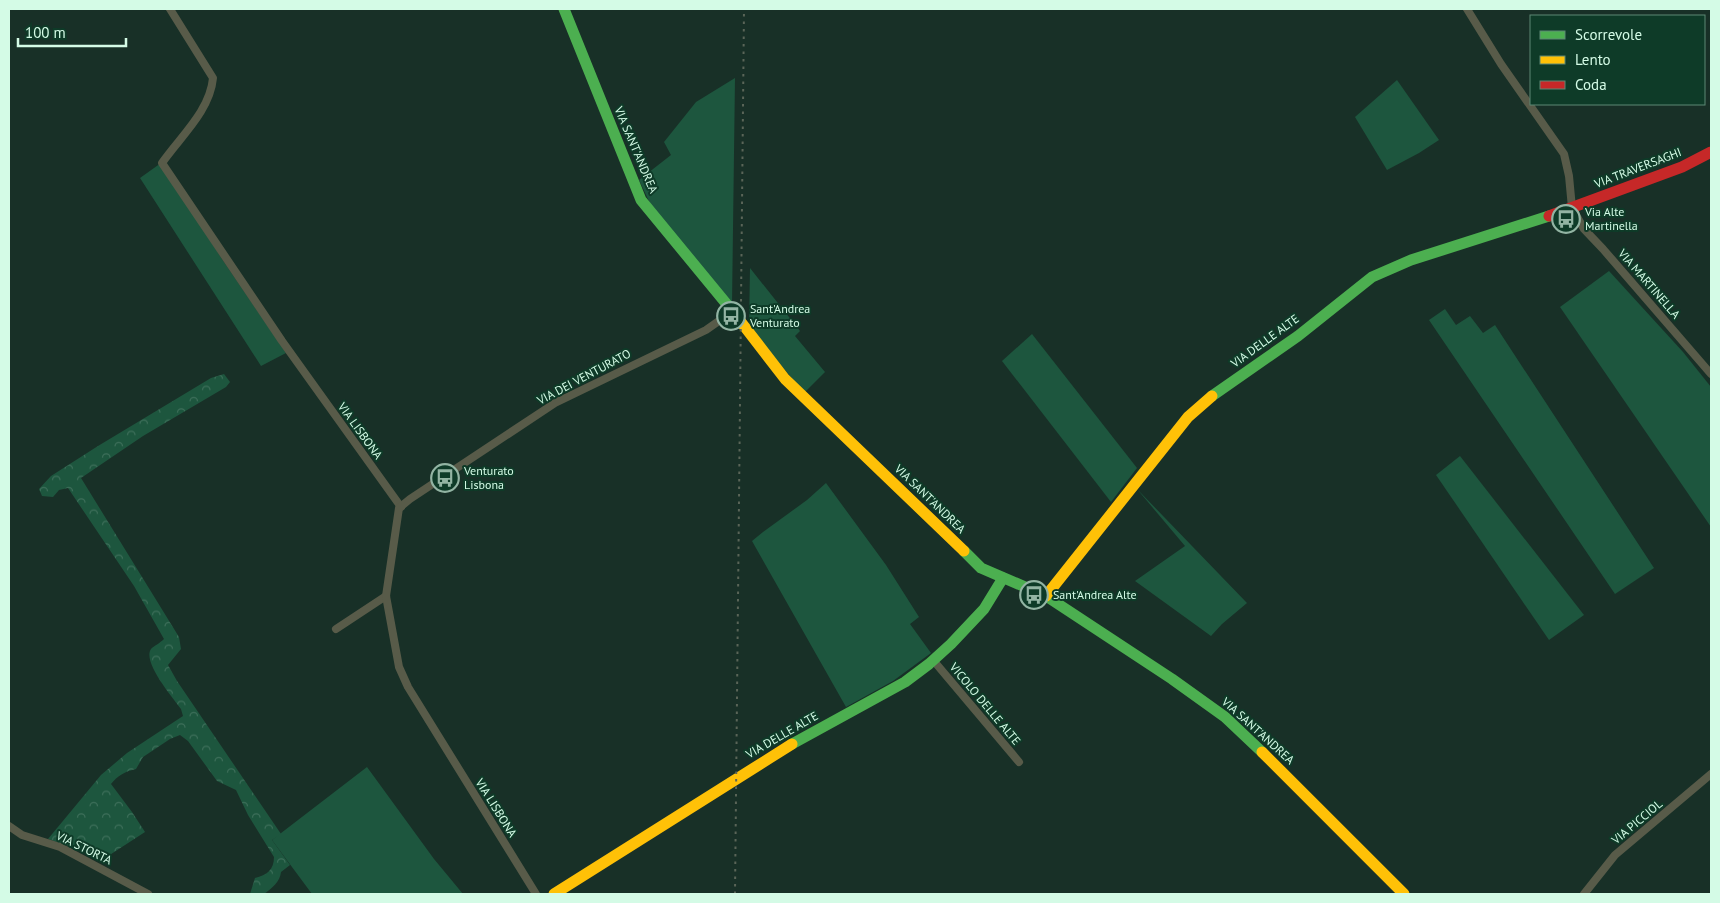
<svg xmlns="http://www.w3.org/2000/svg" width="1720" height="903" font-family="'PT Sans',sans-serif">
<defs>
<pattern id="forest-crowns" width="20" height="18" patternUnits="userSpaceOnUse" patternTransform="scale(1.25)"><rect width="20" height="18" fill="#1d563e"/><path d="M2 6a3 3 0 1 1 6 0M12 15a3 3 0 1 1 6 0" fill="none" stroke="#3d6f5a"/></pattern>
</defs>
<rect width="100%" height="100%" fill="#183027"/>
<g fill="#1d563e">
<path d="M 735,78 L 732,305 L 655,214 L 639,180 L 671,155 L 664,142 L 696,102 Z"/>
<path d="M 1397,80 L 1439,140 L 1419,153 L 1387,170 L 1355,117 Z"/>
<path d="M 161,163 L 222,259 L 286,353 L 261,366 L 140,178 Z"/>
<path d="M 750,268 L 800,331 L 795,336 L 825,372 L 805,392 L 795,382 L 749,327 Z"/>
<path d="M 1609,271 L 1683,352 L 1711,387 L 1711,527 L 1560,307 Z"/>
<path d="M 1445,309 L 1456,325 L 1470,316 L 1483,333 L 1495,325 L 1654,568 L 1615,594 L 1429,320 Z"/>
<path d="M 1032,334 L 1137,468 L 1111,502 L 1002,361 Z"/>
<path d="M 1460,456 L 1584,615 L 1549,640 L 1436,475 Z"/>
<path d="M 826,483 L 886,565 L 919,617 L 910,624 L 931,653 L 893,681 L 846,707 L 752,541 L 763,532 L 807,500 Z"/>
<path d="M 1137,489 L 1247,603 L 1222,624 L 1211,636 L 1135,581 L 1185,546 Z"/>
<path d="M 367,767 L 434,859 L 463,894 L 312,894 L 272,840 Z"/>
</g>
<path fill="url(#forest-crowns)" d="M 224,374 L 230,382 L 226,387 L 143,436 L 81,478 L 179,637 L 181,649 L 168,665 L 177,681 L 281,834 L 272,840 L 290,865 L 281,872 C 280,882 272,888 264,894 L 250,894 L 255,878 C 267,875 274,870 274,857 L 248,815 L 236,790 L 217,781 L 188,741 L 180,735 L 170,739 L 143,757 L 136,769 C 126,771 117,776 111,784 L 132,812 L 145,832 L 105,858 L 48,839 L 101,775 L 127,753 L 183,716 L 181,709 C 173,698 142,662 151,649 C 154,646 160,643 164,639 L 134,586 L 68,488 L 59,490 L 53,497 L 42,496 L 39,489 L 51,476 L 98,446 L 211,378 Z"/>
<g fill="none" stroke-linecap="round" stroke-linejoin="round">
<g stroke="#585b49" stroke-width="8">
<path d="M 170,9 L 213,78 C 210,111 180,137 162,163 L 282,341 L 401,507"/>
<path d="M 1467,9 L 1501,64 L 1564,154 L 1569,176 L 1572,208 L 1584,229 L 1603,249 L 1711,374"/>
<path d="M 336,629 L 386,596"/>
<path d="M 933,660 L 1019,762"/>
<path d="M 9,826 L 22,835 L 60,847 L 148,894"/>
<path d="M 536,894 L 408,687 L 399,667 L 386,596 L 399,508 L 410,499 L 555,403 L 706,330 L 733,311"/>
<path d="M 1584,894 L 1615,855 L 1711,774"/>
</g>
<g stroke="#4caf50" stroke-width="11">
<path d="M 564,9 L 641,200 L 734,313"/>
<path d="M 1212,396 L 1298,336 L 1372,277 L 1411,260 L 1549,216"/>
<path d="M 964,551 L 981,568 L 1046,596 L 1172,679 L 1225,717 L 1262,752"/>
<path d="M 792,744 L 905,682 L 929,664 L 951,644 L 984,609 L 1003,578"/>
</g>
<g stroke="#ffc107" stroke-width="11">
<path d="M 734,313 L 785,379 L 964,551"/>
<path d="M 1046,596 L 1188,417 L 1212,396"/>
<path d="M 1262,752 L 1404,894"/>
<path d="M 554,894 L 792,744"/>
</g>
<path stroke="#c62828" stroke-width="11" d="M 1549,216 L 1682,167 L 1711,152"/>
<path stroke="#5a6558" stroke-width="2" stroke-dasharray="2.5 5" stroke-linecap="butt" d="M 735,894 L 744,9"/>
</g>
<defs>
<symbol id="bus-ring" viewBox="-11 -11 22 22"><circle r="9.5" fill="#0e3b28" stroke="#92b4a3" stroke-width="1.5"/><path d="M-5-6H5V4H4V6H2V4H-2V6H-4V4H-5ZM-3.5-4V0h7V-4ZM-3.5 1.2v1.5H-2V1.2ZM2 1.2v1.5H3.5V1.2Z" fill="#92b4a3"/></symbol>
</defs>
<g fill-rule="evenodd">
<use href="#bus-ring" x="1550" y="203" width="32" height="32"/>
<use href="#bus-ring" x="715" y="300" width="32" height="32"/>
<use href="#bus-ring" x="429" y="462" width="32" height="32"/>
<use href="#bus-ring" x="1018" y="579" width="32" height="32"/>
</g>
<g text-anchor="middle" stroke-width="4" stroke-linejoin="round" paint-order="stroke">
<g font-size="12" fill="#d4fbe6" stroke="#0e3b28">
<text transform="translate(636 150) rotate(67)" y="4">VIA SANT'ANDREA</text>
<text transform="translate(1638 168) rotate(-21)" y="4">VIA TRAVERSAGHI</text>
<text transform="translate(1649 284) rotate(49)" y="4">VIA MARTINELLA</text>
<text transform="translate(1265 341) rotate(-36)" y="4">VIA DELLE ALTE</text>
<text transform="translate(584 377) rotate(-28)" y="4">VIA DEI VENTURATO</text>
<text transform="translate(360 431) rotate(54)" y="4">VIA LISBONA</text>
<text transform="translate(930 499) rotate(44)" y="4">VIA SANT'ANDREA</text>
<text transform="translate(985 704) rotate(50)" y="4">VICOLO DELLE ALTE</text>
<text transform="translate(1258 731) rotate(42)" y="4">VIA SANT'ANDREA</text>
<text transform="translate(782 735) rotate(-30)" y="4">VIA DELLE ALTE</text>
<text transform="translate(496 808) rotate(58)" y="4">VIA LISBONA</text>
<text transform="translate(1637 822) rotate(-40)" y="4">VIA PICCIOL</text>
<text transform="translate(84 848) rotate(26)" y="4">VIA STORTA</text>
</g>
<g font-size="12" fill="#d4fbe6" stroke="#0e3b28" text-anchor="start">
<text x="1585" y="216">Via Alte<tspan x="1585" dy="14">Martinella</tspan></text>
<text x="750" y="313">Sant'Andrea<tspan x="750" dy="14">Venturato</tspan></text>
<text x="464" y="475">Venturato<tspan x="464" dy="14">Lisbona</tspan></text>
<text x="1053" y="599">Sant'Andrea Alte</text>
</g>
</g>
<rect width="1720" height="903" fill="none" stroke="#d4fbe6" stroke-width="20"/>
<rect x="1530" y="15" width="175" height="90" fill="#0e3b28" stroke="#5d8874"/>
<rect x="1540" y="31" width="25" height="8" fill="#4caf50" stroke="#5d8874"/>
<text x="1575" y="40" font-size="15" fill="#d4fbe6">Scorrevole</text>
<rect x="1540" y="56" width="25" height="8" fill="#ffc107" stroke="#5d8874"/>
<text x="1575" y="65" font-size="15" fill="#d4fbe6">Lento</text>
<rect x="1540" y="81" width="25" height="8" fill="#c62828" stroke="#5d8874"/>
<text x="1575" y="90" font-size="15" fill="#d4fbe6">Coda</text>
<path d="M18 38v8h108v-8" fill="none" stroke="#d4fbe6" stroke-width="2.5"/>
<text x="25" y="38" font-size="15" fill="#d4fbe6" stroke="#0e3b28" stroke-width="4" paint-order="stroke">100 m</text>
</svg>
